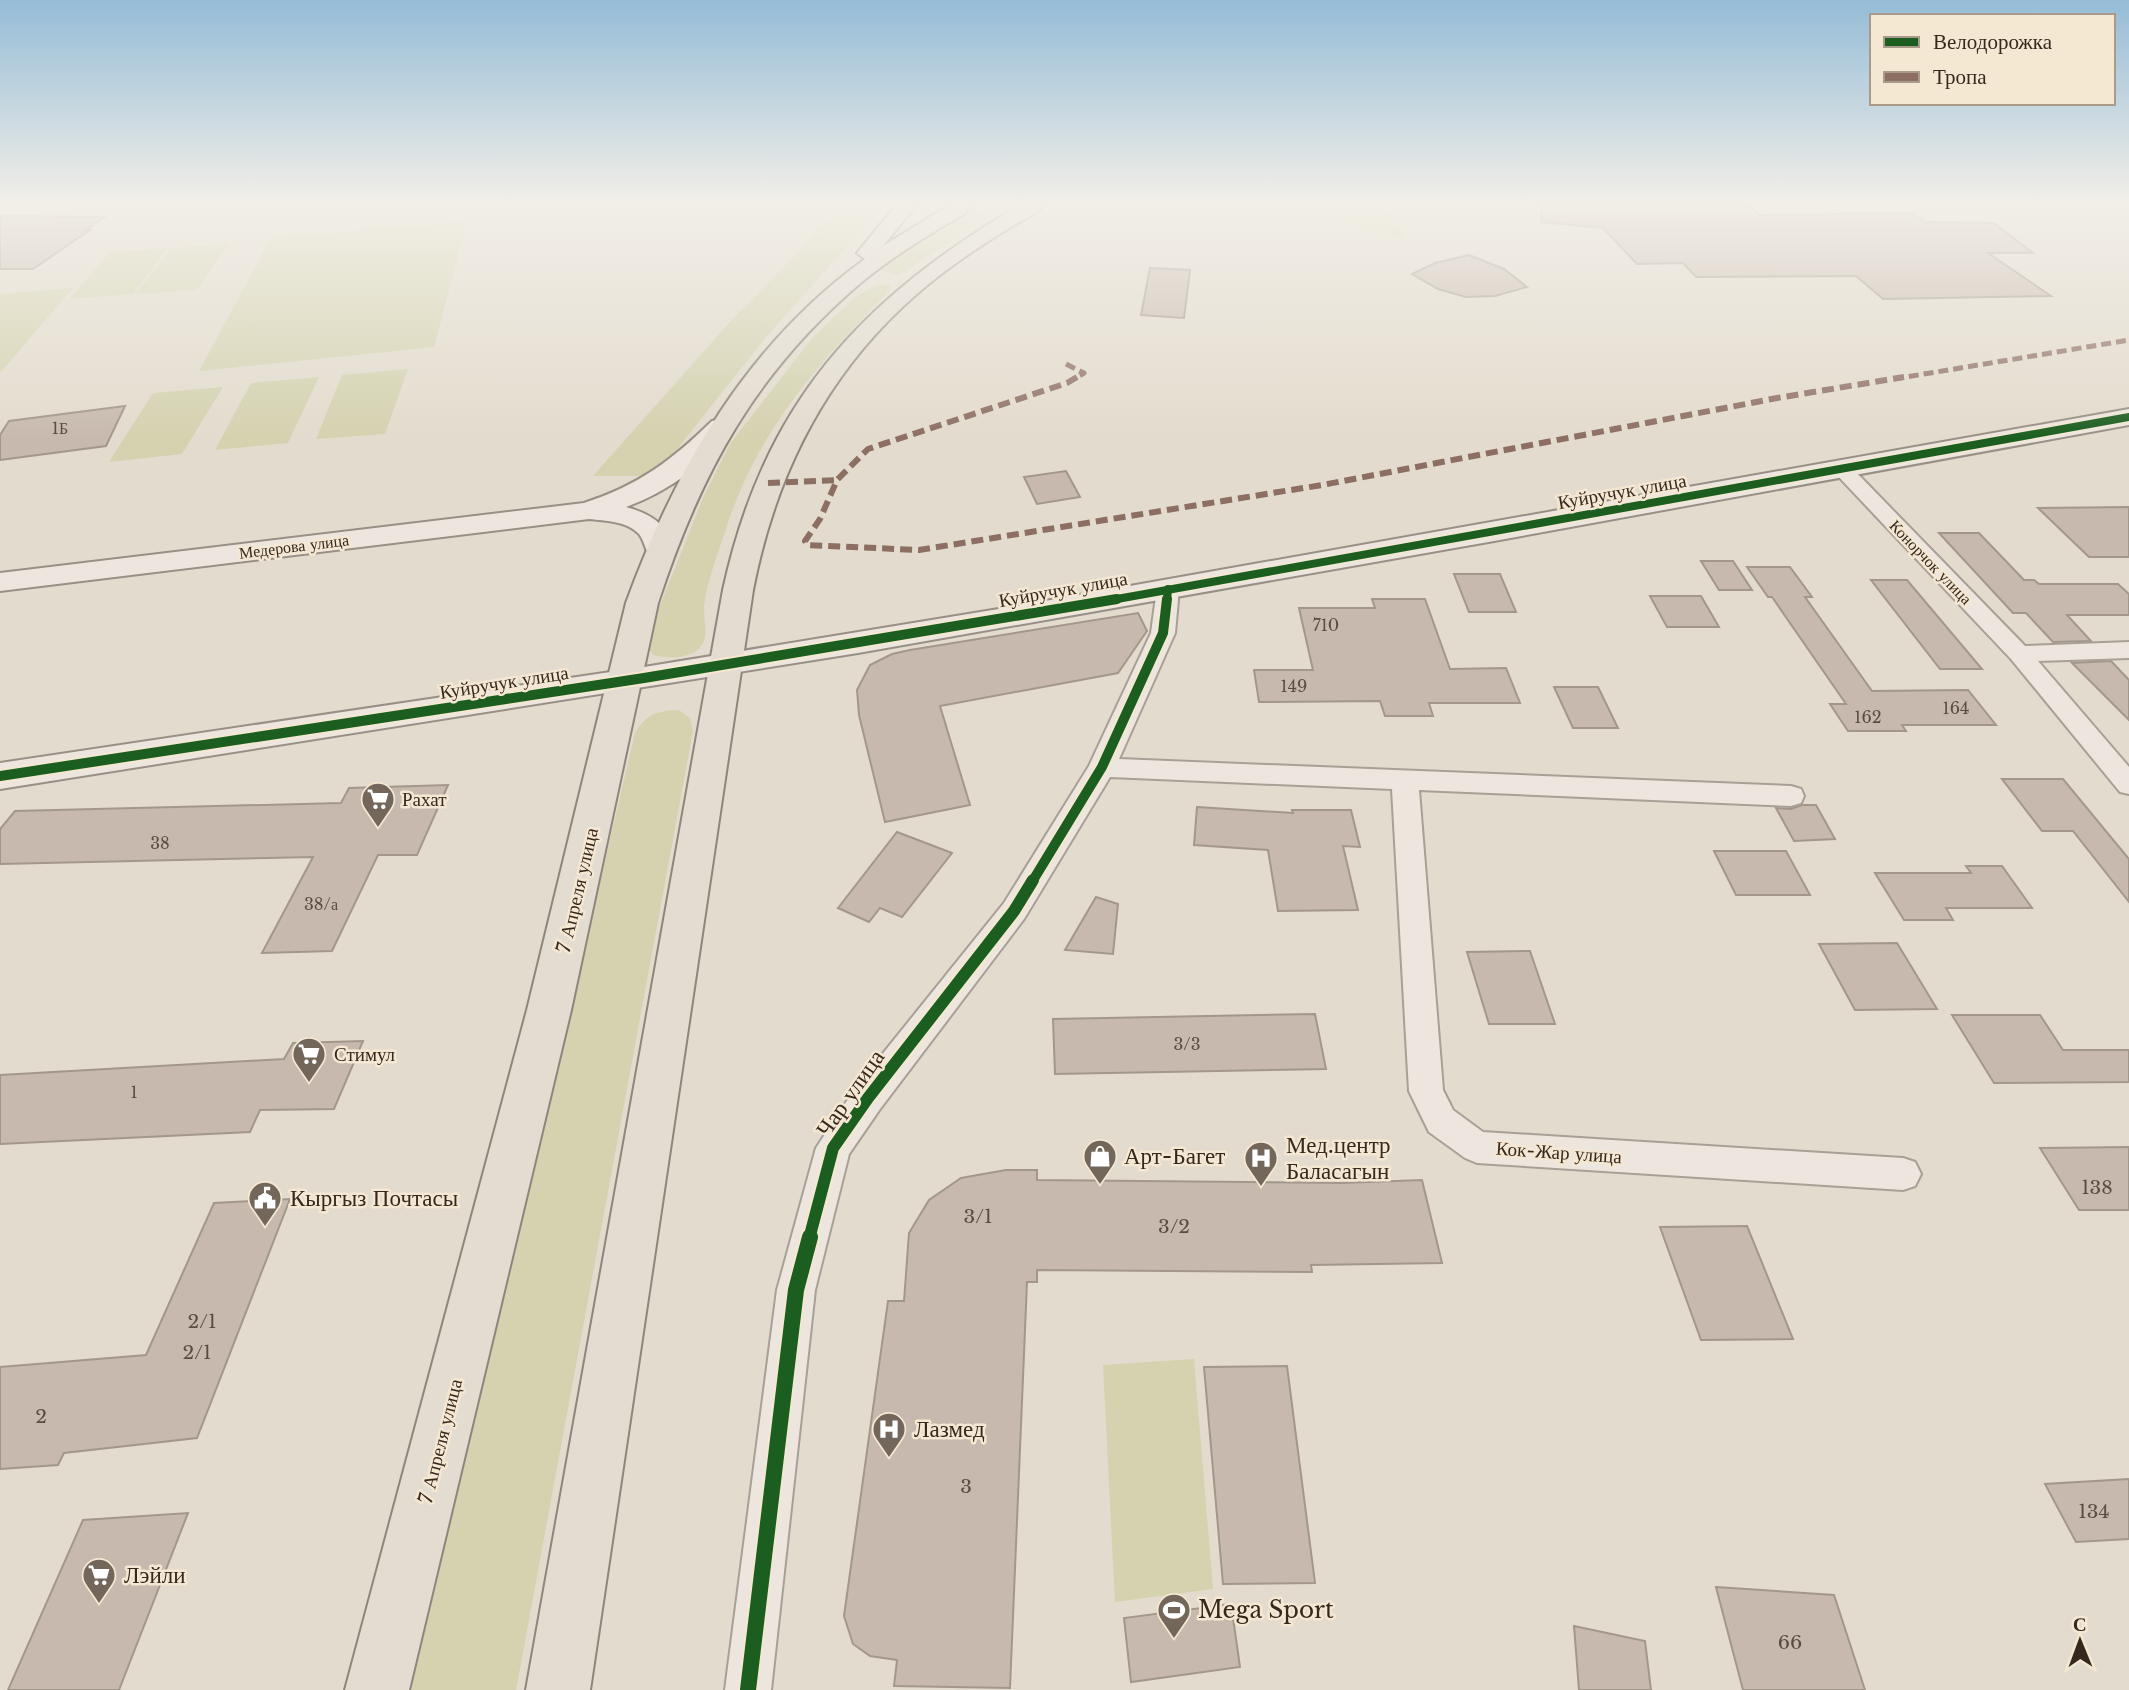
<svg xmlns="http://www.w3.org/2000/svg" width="2129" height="1690" font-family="'Libre Baskerville',serif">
<rect width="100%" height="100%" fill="#e3dbcd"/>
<g fill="#d4d2af">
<path d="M 846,203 L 886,203 L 766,337 L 656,476 L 593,476 L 728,324 Z"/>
<path d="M 988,203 L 1011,203 L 899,275 L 880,270 Z"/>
<path d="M 1193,203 L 1384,203 L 1406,239 L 1346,223 L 1244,215 Z"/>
<path d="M 467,221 L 434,347 L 199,371 L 271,238 Z"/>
<path d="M 229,244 L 197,290 L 136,294 L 171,248 Z"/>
<path d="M 168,248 L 133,294 L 70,299 L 110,252 Z"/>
<path d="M 877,284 L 889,285 L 891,289 C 820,361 755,433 725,532 C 718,553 705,587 704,609 C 704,620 708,636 702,645 C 693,659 668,659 653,655 L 650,650 L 659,608 L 703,498 L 730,444 L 812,338 L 855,297 Z"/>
<path d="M 73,288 L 0,373 L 0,294 Z"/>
<path d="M 408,369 L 385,434 L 316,439 L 342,375 Z"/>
<path d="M 319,377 L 288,443 L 215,450 L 251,383 Z"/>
<path d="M 223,387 L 182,454 L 109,462 L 153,393 Z"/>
<path d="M 679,710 L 690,718 L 693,731 L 516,1690 L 411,1690 L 635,733 C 646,714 657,711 679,710 Z"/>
<path d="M 1194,1359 L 1213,1589 L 1115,1602 L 1103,1365 Z"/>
</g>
<g fill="#c7b9ae" stroke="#a3978c" stroke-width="2">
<path d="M 1542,203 L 1731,203 L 1748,204 L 1759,215 L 1913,213 L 1925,222 L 1994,223 L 2033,253 L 1988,253 L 2051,296 L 1883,299 L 1856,276 L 1696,277 L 1683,263 L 1637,264 L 1603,228 L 1541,222 Z"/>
<path d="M 0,216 L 105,217 L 85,230 L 90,230 L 33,269 L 0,269 Z"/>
<path d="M 1469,255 L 1504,269 L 1527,287 L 1495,296 L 1466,297 L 1438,289 L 1412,274 L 1435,263 Z"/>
<path d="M 1150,268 L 1190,270 L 1184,318 L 1141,315 Z"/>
<path d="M 125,406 L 106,446 L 0,460 L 0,435 L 9,421 Z"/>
<path d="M 1066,471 L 1080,497 L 1037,504 L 1024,477 Z"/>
<path d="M 2129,507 L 2129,557 L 2089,557 L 2038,508 Z"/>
<path d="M 1939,533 L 1979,533 L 2024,580 L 2034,580 L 2039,584 L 2118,584 L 2129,594 L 2129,615 L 2067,615 L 2091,641 L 2053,642 L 2026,613 L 2013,613 Z"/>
<path d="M 1701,561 L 1733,561 L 1752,590 L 1719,590 Z"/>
<path d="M 1747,567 L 1790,567 L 1812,597 L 1805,597 L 1872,691 L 1968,690 L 1996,725 L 1902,725 L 1906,731 L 1848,731 L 1830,704 L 1846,704 L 1772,597 L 1768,597 Z"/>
<path d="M 1454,574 L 1500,574 L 1516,612 L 1469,612 Z"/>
<path d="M 1871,580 L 1907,580 L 1982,669 L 1940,669 Z"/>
<path d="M 1650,596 L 1701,596 L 1719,627 L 1667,627 Z"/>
<path d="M 1372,599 L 1425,599 L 1450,669 L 1506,668 L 1520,703 L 1429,703 L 1433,716 L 1385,716 L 1380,701 L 1259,702 L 1254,670 L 1313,670 L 1299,608 L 1375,608 Z"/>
<path d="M 1138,613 L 1147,631 L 1118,673 L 940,706 L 970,805 L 885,822 L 859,715 L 857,690 L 870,665 L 892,654 L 910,650 Z"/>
<path d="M 2111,661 L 2129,680 L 2129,720 L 2072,663 Z"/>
<path d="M 1554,687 L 1598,687 L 1618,728 L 1573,728 Z"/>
<path d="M 2002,779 L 2063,779 L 2129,859 L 2129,902 L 2073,831 L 2042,831 Z"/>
<path d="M 448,785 L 417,855 L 378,855 L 332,951 L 262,953 L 313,857 L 0,864 L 0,829 L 15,811 L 341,803 L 349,788 Z"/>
<path d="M 1802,805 L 1816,805 L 1835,839 L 1794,841 L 1776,808 L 1791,809 Z"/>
<path d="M 1197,807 L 1293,813 L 1292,810 L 1351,810 L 1360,847 L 1343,846 L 1358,910 L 1278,911 L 1268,850 L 1194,845 Z"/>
<path d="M 897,832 L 952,853 L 902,917 L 880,908 L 869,922 L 838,908 Z"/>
<path d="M 1714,851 L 1786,851 L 1810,895 L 1736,895 Z"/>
<path d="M 1966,866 L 2002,866 L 2032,908 L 1946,908 L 1953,920 L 1904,920 L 1875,873 L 1971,873 Z"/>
<path d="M 1096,897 L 1118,904 L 1113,954 L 1065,950 Z"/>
<path d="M 1897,943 L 1937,1009 L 1855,1010 L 1819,944 Z"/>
<path d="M 1530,951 L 1555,1024 L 1489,1024 L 1467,952 Z"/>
<path d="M 1315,1014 L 1326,1069 L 1055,1074 L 1053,1019 Z"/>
<path d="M 1952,1015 L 2040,1015 L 2063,1050 L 2129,1050 L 2129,1082 L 1994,1083 Z"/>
<path d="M 363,1041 L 334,1109 L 260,1110 L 250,1132 L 0,1144 L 0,1075 L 284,1059 L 293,1043 Z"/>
<path d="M 2129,1147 L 2129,1210 L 2079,1210 L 2040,1148 Z"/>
<path d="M 1006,1170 L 1037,1170 L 1037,1180 L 1342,1183 L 1422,1180 L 1442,1263 L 1311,1265 L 1312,1272 L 1037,1270 L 1037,1282 L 1027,1282 L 1010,1688 L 894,1686 L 897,1660 L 870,1656 L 853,1644 L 844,1616 L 888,1301 L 904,1301 L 909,1233 L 929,1200 L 961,1178 Z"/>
<path d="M 290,1199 L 197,1438 L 64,1453 L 58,1465 L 0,1469 L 0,1367 L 146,1355 L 214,1203 Z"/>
<path d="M 1747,1226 L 1793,1339 L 1701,1340 L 1660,1227 Z"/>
<path d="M 1287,1366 L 1315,1583 L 1223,1584 L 1204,1367 Z"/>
<path d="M 2129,1479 L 2129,1539 L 2076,1542 L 2045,1484 Z"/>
<path d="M 188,1513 L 119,1690 L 8,1690 L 83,1520 Z"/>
<path d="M 1716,1587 L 1834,1595 L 1865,1690 L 1743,1690 Z"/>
<path d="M 1231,1604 L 1240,1667 L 1131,1682 L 1124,1618 Z"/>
<path d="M 1574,1626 L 1645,1641 L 1651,1690 L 1579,1690 Z"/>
</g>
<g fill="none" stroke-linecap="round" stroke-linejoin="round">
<defs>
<g id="street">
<path d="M 1843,464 L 1850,466 L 2025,646 L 2129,642 L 2129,658 L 2038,661 L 2129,767 L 2129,794 L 2120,792 L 2011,659 L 1836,474 L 1833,470 L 1836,466 Z"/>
<path d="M 1168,582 L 1176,584 L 1179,589 L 1175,633 L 1119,759 L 1791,786 L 1801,789 L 1804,796 L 1801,803 L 1791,806 L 1419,790 L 1443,1090 L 1453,1110 L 1483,1132 L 1903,1158 L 1915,1162 L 1921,1174 L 1915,1186 L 1903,1190 L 1477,1163 L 1465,1158 L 1429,1132 L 1409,1091 L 1392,789 L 1110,777 L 1024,919 L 880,1109 L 849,1154 L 815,1290 L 771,1690 L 725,1690 L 777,1290 L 816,1148 L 856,1087 L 1004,903 L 1089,766 L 1151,633 L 1157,589 L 1160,584 Z"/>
</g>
<g id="secondary">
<path d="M 2129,409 L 2129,425 L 1494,541 L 858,653 L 0,789 L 0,763 L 644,667 L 1017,606 Z"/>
<path d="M 721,419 L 730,421 L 734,427 C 709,463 667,492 626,507 C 651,514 667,524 675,549 L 671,555 L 660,558 L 649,555 C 645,549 644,540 639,534 C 627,521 606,521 589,519 L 0,591 L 0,573 L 584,503 C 639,485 671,461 712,421 Z"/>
</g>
<g id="primary">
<path d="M 898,203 L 918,203 L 883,246 L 953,203 L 976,203 C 967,215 949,222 937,230 C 911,246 886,262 863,281 C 755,372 701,472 658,603 L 571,1010 L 409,1690 L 345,1690 L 527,1010 L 626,603 C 675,469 747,344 865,259 L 857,253 Z"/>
<path d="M 1023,203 L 1046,203 C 1038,214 1022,220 1011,227 C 988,241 965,256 944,272 C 838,352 778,461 753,590 L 590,1690 L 526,1690 L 723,590 C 764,402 861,299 1023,203 Z"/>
</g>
</defs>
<use href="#street" stroke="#a8a096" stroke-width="4"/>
<use href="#secondary" stroke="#989086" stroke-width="4"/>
<use href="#primary" stroke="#8e867d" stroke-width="4"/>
<use href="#street" fill="#ece6de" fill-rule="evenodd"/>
<use href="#secondary" fill="#ece6de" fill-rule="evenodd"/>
<use href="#primary" fill="#e3dcd0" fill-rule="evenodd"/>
<g stroke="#8d6e63" stroke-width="5" stroke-dasharray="10 5" stroke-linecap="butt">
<path d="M 1066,364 L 1084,373 L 1074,379"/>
<path d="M 1894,379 L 2129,340"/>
</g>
<g stroke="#8d6e63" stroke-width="6" stroke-dasharray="12 6" stroke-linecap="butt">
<path d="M 1077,377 L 1067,383 L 868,449 L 837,480 L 820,519 L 805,541 L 807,545 L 919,550 L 1322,485 L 1777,398 L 1904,377"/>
<path d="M 768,483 L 837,480"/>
</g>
<defs>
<g id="cycleway-far3">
<path d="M 1106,601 L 2129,417"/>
<path d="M 1167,601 L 1168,589"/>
</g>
<g id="cycleway-far2">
<path d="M 0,776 L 644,678 L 1117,599"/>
<path d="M 1032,882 L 1102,767 L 1163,633 L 1167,599"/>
</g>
<path id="cycleway-far1" d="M 809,1239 L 833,1148 L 868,1098 L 1014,911 L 1033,880"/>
<path id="cycleway" d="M 748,1690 L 796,1290 L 810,1237"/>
</defs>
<use href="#cycleway-far3" stroke="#f4e8d3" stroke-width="11"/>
<use href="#cycleway-far2" stroke="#f4e8d3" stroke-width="14"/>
<use href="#cycleway-far1" stroke="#f4e8d3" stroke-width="17"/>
<use href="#cycleway" stroke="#f4e8d3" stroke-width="20"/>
<use href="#cycleway-far3" stroke="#1b5e20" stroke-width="8"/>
<use href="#cycleway-far2" stroke="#1b5e20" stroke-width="10"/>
<use href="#cycleway-far1" stroke="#1b5e20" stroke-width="12"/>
<use href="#cycleway" stroke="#1b5e20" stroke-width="16"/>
</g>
<linearGradient id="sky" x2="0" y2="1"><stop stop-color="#95bcd7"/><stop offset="0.46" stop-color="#f2efe8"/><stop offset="1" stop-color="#f2efe8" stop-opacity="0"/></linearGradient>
<rect width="2129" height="439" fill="url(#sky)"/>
<defs>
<symbol id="supermarket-pin" viewBox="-11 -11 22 30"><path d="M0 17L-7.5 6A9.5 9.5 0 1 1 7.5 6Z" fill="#73675b" stroke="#f4e8d3"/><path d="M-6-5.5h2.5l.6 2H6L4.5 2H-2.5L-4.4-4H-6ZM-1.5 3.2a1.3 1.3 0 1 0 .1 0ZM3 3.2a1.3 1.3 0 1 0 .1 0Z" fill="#fff"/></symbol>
<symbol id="shop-pin" viewBox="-11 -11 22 30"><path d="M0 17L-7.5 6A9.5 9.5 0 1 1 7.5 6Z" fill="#73675b" stroke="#f4e8d3"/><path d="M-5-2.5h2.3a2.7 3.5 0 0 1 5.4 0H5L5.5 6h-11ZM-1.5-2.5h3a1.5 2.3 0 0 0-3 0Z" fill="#fff"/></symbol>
<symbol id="hospital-pin" viewBox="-11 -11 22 30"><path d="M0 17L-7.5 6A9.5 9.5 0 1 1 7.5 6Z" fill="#73675b" stroke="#f4e8d3"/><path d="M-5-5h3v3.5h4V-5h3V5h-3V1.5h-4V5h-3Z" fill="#fff"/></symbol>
<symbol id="civic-pin" viewBox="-11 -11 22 30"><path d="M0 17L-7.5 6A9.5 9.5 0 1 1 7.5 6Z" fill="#73675b" stroke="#f4e8d3"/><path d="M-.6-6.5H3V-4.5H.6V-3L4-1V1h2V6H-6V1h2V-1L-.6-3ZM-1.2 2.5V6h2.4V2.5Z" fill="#fff"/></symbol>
<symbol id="stadium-pin" viewBox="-11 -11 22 30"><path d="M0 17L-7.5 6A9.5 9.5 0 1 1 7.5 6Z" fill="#73675b" stroke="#f4e8d3"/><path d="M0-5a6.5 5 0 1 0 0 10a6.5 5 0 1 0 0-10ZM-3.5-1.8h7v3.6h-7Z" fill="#fff"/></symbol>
</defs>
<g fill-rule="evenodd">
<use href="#supermarket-pin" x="359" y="780" width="38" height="52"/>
<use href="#supermarket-pin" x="290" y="1035" width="38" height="52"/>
<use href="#shop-pin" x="1081" y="1137" width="38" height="52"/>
<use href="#hospital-pin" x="1242" y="1139" width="38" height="52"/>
<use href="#civic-pin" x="246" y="1179" width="38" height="52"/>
<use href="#hospital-pin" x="870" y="1410" width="38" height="52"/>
<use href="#supermarket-pin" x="80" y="1556" width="38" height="52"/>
<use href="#stadium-pin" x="1155" y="1591" width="38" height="52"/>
</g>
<g text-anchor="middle" stroke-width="5" stroke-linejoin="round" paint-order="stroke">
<g font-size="16" fill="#5b4c42">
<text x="60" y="434">1Б</text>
<text x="1326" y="631">710</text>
<text x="1294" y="692">149</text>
<text x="1956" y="714">164</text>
<text x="1868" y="723">162</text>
<text x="160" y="849">38</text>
<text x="321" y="910">38/а</text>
<text x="1187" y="1050">3/3</text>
<text x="134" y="1098">1</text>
</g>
<g font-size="16" fill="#37281e" stroke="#f4e8d3">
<text transform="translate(294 546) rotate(-7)" y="6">Медерова улица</text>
<text transform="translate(1931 562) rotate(46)" y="6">Конорчок улица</text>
</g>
<g font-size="19" fill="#37281e" stroke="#f4e8d3">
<text transform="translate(1622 491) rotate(-10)" y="7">Куйручук улица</text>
<text transform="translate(1063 589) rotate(-10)" y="7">Куйручук улица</text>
<text transform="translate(504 682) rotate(-9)" y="7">Куйручук улица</text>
<text transform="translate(577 890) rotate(-77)" y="7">7 Апреля улица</text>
<text transform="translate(1559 1152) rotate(4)" y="7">Кок-Жар улица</text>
<text transform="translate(440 1441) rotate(-76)" y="7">7 Апреля улица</text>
</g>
<g font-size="19" fill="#37281e" stroke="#f4e8d3" text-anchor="start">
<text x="402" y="806">Рахат</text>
<text x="334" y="1061">Стимул</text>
</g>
<g font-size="19" fill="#5b4c42">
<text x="2097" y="1194">138</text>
<text x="978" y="1223">3/1</text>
<text x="1174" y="1233">3/2</text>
<text x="202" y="1328">2/1</text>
<text x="197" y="1359">2/1</text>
<text x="41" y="1423">2</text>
<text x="966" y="1493">3</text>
<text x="2094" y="1518">134</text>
<text x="1790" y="1649">66</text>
</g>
<g font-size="23" fill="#37281e" stroke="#f4e8d3">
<text transform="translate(850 1093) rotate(-55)" y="8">Чар улица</text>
</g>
<g font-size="23" fill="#37281e" stroke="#f4e8d3" text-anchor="start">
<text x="1286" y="1153">Мед.центр<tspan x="1286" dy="26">Баласагын</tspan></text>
<text x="1124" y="1164">Арт-Багет</text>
<text x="290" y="1206">Кыргыз Почтасы</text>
<text x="914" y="1437">Лазмед</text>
<text x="124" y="1583">Лэйли</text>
<text x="1198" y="1618">Mega Sport</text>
</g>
</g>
<rect x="1870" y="14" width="245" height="91" fill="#f4e8d3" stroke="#a89b8b" stroke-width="2"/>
<rect x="1884" y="37" width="35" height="10" fill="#1b5e20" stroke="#a89b8b" stroke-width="2"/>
<text x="1933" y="49" font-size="21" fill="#37281e">Велодорожка</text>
<rect x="1884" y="72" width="35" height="10" fill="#8d6e63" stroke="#a89b8b" stroke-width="2"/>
<text x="1933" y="84" font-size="21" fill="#37281e">Тропа</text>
<g transform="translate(2080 1641) rotate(359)" stroke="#f4e8d3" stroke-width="5" paint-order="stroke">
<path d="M0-5L12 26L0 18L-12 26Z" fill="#37281e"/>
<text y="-10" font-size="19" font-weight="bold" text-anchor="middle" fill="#37281e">С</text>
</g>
</svg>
